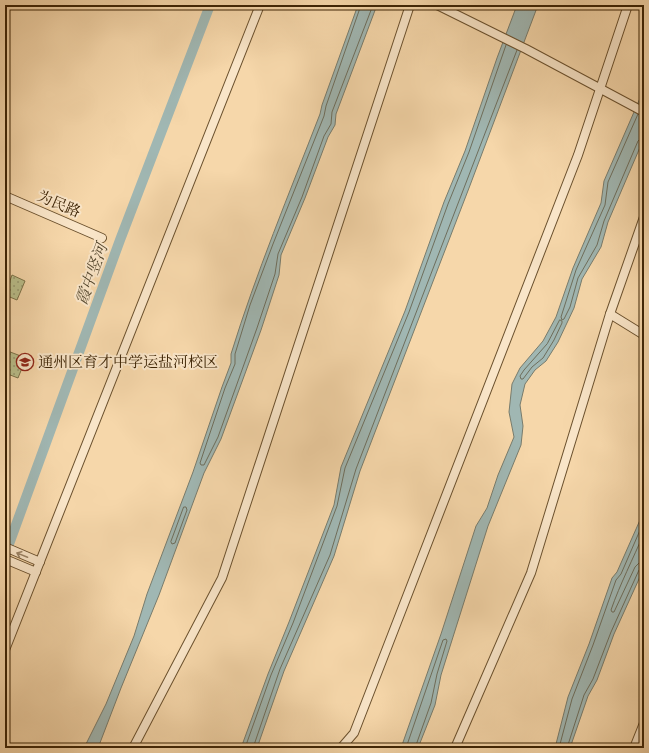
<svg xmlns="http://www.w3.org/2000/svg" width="649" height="753" font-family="'IM FELL Double Pica','Noto Serif SC',serif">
<defs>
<pattern id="grass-dots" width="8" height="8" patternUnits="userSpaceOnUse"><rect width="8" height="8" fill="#babf8b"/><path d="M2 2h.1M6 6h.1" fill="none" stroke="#989b70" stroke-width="1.8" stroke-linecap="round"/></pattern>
</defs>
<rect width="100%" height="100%" fill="#f6d7aa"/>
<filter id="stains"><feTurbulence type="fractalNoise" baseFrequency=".005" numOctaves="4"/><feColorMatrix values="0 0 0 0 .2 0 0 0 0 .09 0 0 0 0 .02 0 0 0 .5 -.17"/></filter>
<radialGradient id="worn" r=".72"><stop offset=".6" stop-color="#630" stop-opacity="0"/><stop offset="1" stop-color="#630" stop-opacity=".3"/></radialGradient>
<g fill="url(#grass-dots)" stroke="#7c7248">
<path d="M 12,275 L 25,281 L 17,300 L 5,295 Z"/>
<path d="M 5,350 L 26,358 L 18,378 L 5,373 Z"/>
</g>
<g fill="#a0b7b3" stroke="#787c6d">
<path d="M 358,5 L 377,5 L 336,114 L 335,125 L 328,137 L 305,198 L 281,255 L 279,275 L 261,330 L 221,439 L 204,473 L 159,595 L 121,688 L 98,748 L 84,748 L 106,704 L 134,636 L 147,594 L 193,472 L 222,387 L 231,363 L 231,354 C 256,273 289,194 320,114 L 322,105 Z"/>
<path d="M 517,5 L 538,5 L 469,188 L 360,471 L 334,556 L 284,671 L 257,748 L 241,748 L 268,674 L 289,622 L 334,505 L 341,467 L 405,311 L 444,202 L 465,151 L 497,58 Z"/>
<path d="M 644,89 L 644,138 L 608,222 L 601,247 L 582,279 L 574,308 L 558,342 L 546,361 L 535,370 L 525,384 L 520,405 L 523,426 L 521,445 L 488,526 L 441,675 L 435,705 L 418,748 L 401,748 L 441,634 L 476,526 L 487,508 L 498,475 L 514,437 L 509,412 L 512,384 L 520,368 L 543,341 L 556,317 L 573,268 L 601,203 L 604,181 Z"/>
<path d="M 644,511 L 644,568 L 614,634 L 597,680 L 588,696 L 570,748 L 555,748 L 568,697 L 589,644 L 612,578 L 617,572 Z"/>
</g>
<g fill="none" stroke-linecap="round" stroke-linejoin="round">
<g stroke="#6e6e5c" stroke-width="1">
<path d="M 361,5 L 326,106 L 324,116 L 273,244 L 250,305 L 235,354 L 235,364 L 225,388 L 200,463 L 201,465 L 204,465 L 218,437 L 257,328 L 275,274 L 278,254 L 302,197 L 324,136 L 331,124 L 332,112 L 373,5"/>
<path d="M 638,114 L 608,182 L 605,205 L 576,270 L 561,317 L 562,320 L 564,319 L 570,307 L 578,278 L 597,245 L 604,221 L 638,141 L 640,139 L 644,138"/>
<path d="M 560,320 L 562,321 L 562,323 L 554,340 L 543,358 L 532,367 L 523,379 L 521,379 L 520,376 L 524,370 L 547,344 Z"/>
<path d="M 184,507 L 186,507 L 187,510 L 175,543 L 172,544 L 171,542 Z"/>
<path d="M 644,533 C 633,559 620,584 611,610 L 612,612 L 614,612 L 635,567 L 639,563 L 644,562"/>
<path d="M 245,748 L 271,675 L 293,623 L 337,506 L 345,468 L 409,312 L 448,204 L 469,152 L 506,45"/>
<path d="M 253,748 L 280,669 L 330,555 L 356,469 L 517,50"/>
<path d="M 406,748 L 443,640 L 446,639 L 447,641 L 437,674 L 431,703 L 415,748"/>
<path d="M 559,748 L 572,699 L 593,645 L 616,580 L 621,574 L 644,521"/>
<path d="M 567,748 L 584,695 L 593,679 L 611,632 L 639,570 L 641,568 L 644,567"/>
</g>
<path stroke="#a0b7b3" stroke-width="10" d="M 5,555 L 120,240 L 210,5"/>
<defs>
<g id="minor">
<path d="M 437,5 L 526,49 L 644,112"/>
<path d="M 5,196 L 102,238"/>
<path d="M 610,314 L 644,335"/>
<path d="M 5,547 L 40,562"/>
<path d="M 5,559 L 36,572"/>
<path d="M 5,650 L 260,5"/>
<path d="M 133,748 L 222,578 L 410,5"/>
<path d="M 341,748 L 354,733 L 578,155 L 628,5"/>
<path d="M 455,748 L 531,573 L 610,314 L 644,217"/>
<path d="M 634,748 L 644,723"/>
</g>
</defs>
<use href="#minor" stroke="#6b512e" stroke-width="10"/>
<use href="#minor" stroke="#f9e5c8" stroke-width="8"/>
</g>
<defs><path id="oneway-shaft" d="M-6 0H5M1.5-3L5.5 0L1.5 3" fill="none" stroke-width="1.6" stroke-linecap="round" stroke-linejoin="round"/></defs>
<use stroke="#9b8466" href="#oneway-shaft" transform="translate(22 555) rotate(-158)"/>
<defs>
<symbol id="school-ring" viewBox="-11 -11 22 22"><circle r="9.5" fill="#f9e5c8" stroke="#8f2418" stroke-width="1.5"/><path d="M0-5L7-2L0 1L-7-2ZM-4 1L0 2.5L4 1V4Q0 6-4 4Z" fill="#8f2418"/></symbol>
</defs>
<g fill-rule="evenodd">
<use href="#school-ring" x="15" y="352" width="20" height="20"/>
</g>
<g text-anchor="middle" stroke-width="4" stroke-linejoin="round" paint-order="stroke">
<g font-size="15" fill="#3d2405" stroke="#f9e5c8">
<text transform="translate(59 204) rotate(23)" y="5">为民路</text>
</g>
<g font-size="15" fill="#3d2405" stroke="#f9e5c8" text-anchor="start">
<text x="38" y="367">通州区育才中学运盐河校区</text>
</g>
<g font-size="16" font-style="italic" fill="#564930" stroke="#f9e5c8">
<text transform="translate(91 274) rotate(-70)" y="6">霞中竖河</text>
</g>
</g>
<rect width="649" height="753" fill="none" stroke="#f6d7aa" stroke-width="20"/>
<rect x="6" y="6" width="637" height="741" fill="none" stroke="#3d2405" stroke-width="2"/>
<rect x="10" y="10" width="629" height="733" fill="none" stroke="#3d2405"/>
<rect width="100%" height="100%" filter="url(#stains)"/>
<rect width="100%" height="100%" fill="url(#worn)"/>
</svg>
